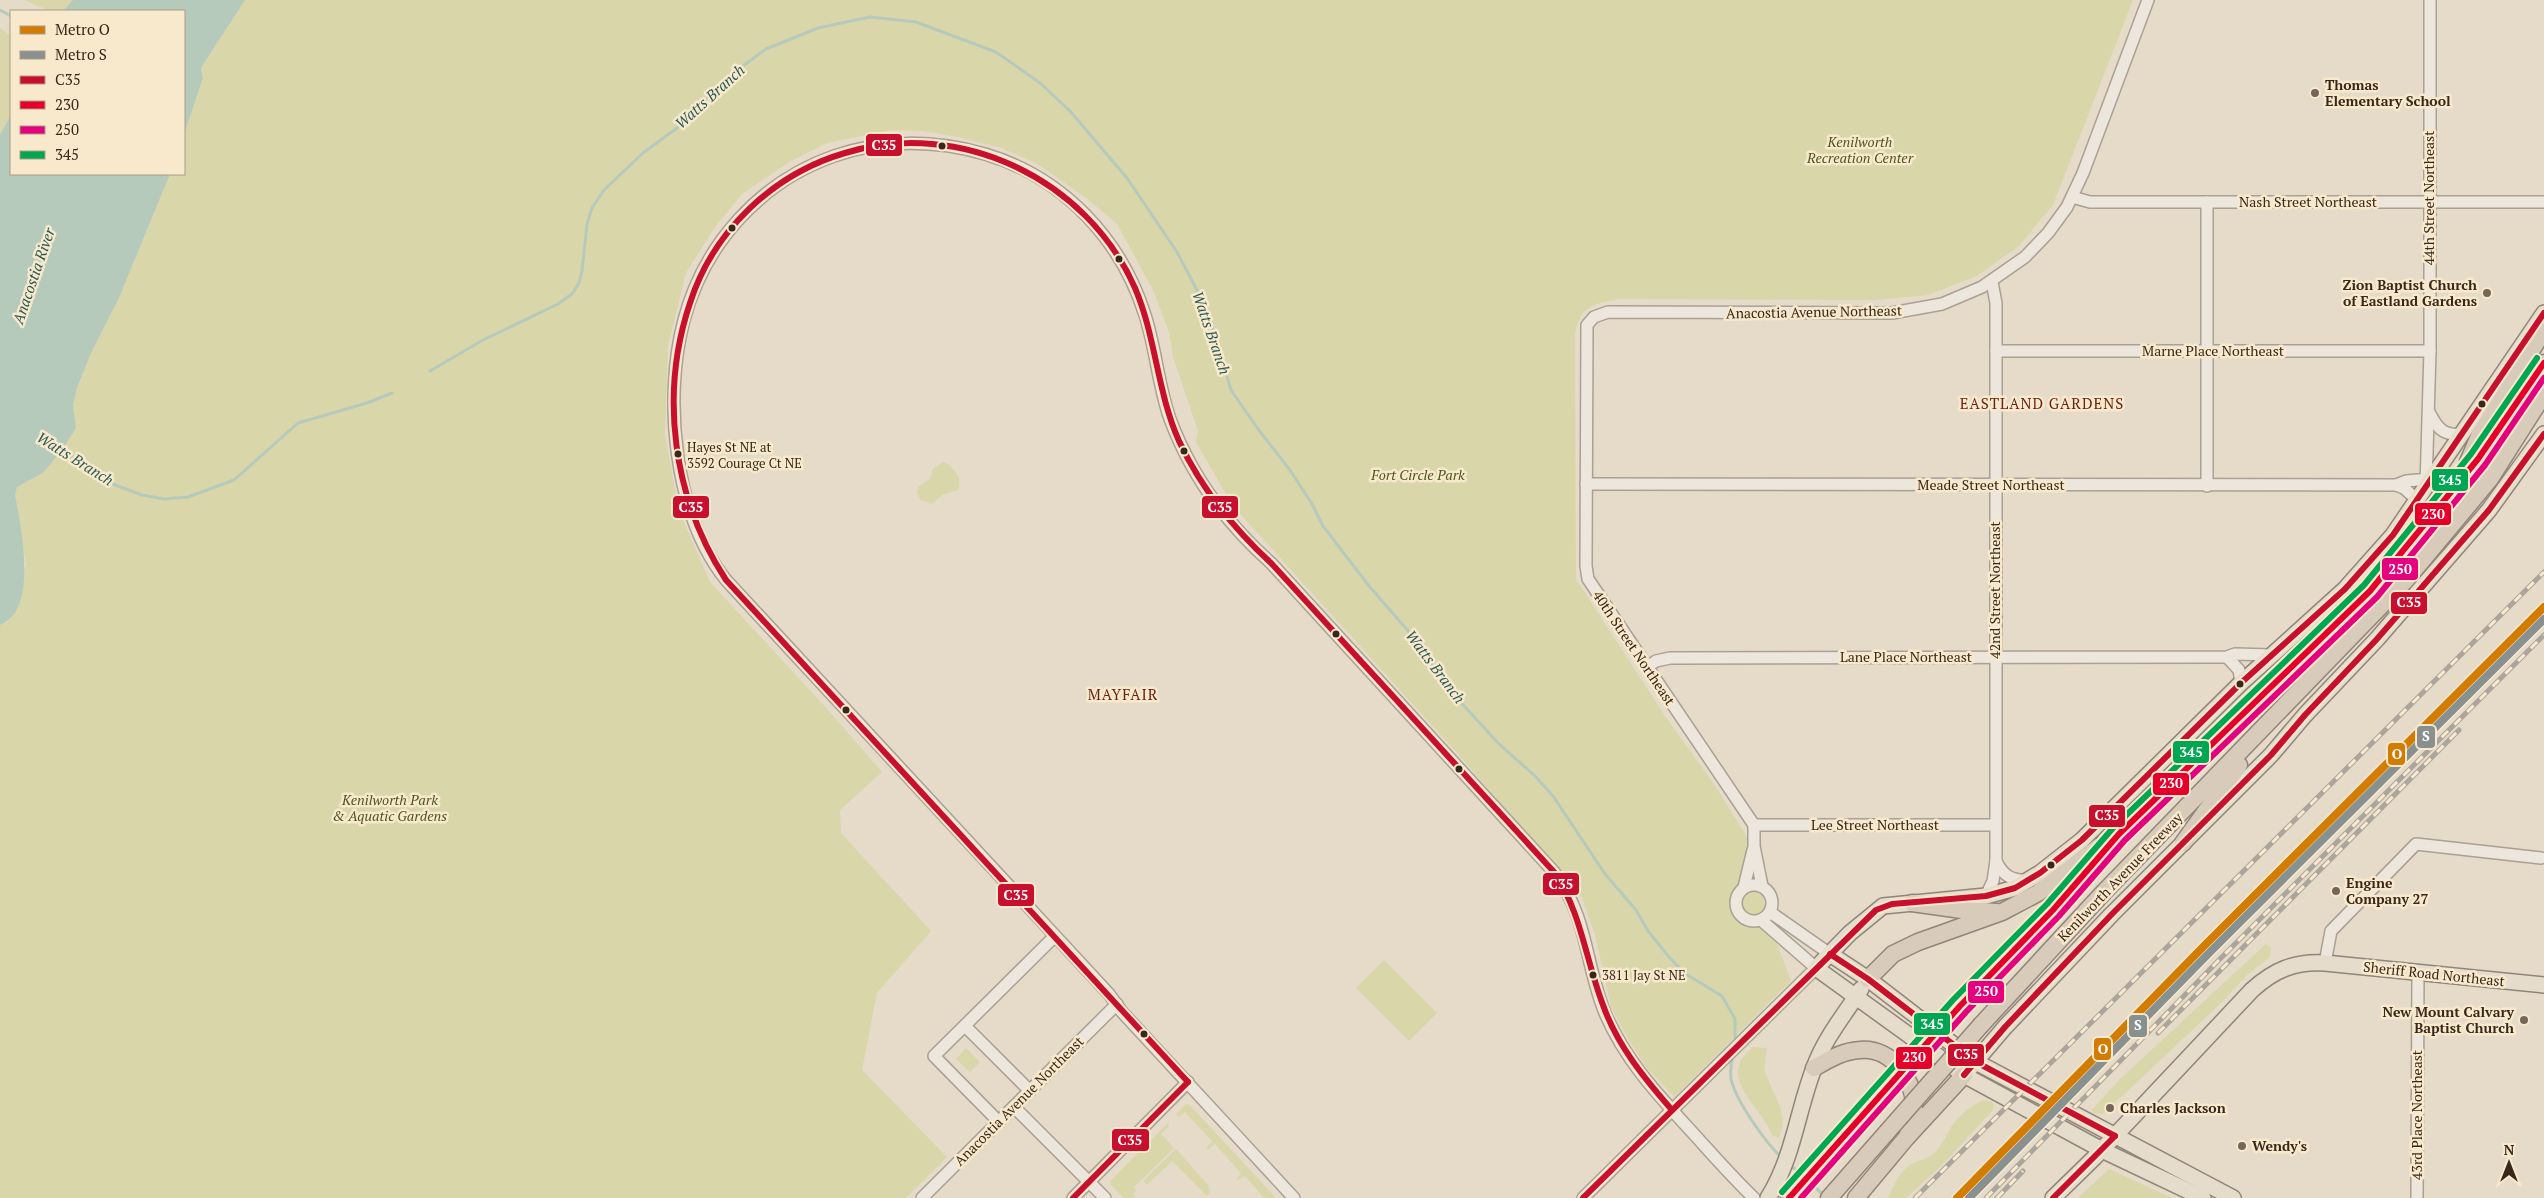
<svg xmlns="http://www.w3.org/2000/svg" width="2544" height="1198" font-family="'PT Serif',serif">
<rect width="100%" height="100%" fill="#e6dbc9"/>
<g fill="#d9d6aa">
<path d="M 24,0 L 73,0 L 63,11 L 50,11 Z"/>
<path d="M 245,0 L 2133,0 L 2053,205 L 2019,246 L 1977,276 L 1928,295 L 1876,300 L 1619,299 C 1594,304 1581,305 1575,333 L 1576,579 L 1665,716 L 1714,784 L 1744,832 L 1758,863 L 1766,914 L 1791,981 L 1674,1097 L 1647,1068 L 1628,1039 L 1611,1007 L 1595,935 L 1582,898 L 1457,753 L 1233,506 L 1196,442 L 1198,431 L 1173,357 L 1169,332 L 1153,290 L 1117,224 L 1086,198 L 1036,163 L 1001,148 L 957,137 L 924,131 L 891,130 L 827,143 L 791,161 L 742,194 L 715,227 L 686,273 L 668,346 L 665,435 L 679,511 L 710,582 L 829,711 L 882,772 L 840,810 L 841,833 L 931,931 L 877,993 L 862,1070 L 947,1157 L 906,1198 L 0,1198 L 0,625 L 8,622 L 26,565 L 15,495 L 17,487 L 43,473 L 62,450 L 76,428 L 73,405 L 77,388 L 91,353 L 119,298 L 170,174 L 184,174 L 184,135 L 203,78 L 201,68 Z"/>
<path d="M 0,28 L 11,36 L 11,115 L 0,134 Z"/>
<path d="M 943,462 C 954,466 963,478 958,490 L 942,495 L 933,503 L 921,501 L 917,493 L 918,487 L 930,479 L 933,469 Z"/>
<path d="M 2266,944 L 2271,948 L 2270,957 L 2247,975 L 2219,1005 L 2103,1114 L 2093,1113 L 2092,1110 L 2119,1080 Z"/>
<path d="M 1384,960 L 1437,1013 L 1409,1041 L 1356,988 Z"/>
<path d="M 1753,1047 L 1767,1048 C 1766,1055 1764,1064 1765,1071 C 1772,1095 1790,1111 1779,1138 L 1772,1135 C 1762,1106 1714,1078 1753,1047 Z"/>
<path d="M 966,1048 L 980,1062 L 970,1072 L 956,1059 Z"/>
<path d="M 1983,1100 L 1992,1102 L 1994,1105 L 1992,1111 L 1942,1165 L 1906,1198 L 1888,1198 C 1894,1185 1901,1167 1916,1162 C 1924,1159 1930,1158 1936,1151 C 1942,1145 1945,1138 1949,1131 C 1955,1119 1971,1105 1983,1100 Z"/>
<path d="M 1189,1104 L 1276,1198 L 1264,1198 L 1245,1176 L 1236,1181 L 1241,1173 L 1215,1144 L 1209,1149 L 1206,1148 L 1212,1141 L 1185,1112 L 1179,1117 L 1176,1114 L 1185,1105 Z"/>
<path d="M 1168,1123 L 1169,1126 L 1161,1134 L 1174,1148 L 1134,1187 L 1136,1190 L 1133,1194 L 1136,1197 L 1124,1198 L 1111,1185 L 1110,1181 Z"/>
<path d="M 1176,1149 L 1209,1186 L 1210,1192 L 1207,1196 L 1172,1161 L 1147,1185 L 1143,1181 Z"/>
<path d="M 2109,1169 L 2172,1198 L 2078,1198 Z"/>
</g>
<g fill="#b6cabc">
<path d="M 73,0 L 245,0 L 201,68 L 203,78 L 184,135 L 184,11 L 63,11 Z"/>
<path d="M 11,115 L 11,174 L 170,174 L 119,298 L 91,353 L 77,388 L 73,405 L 76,428 L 62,450 L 43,473 L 17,487 L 15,495 C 21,527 39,610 0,625 L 0,134 Z"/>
</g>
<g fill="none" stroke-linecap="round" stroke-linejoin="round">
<g stroke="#b6cabc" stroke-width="3">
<path d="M 0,10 L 11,16"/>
<path d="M 430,371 L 483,340 L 558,304 L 572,294 L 579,283 L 582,271 L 587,224 L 592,208 L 604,190 L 643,153 L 677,128 L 728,77 L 766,49 L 818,28 L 870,17 L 916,22 L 996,52 L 1040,83 L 1070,111 L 1127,178 L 1177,252 L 1202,300 L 1210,318 L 1231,390 L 1258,429 L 1290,470 L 1312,504 L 1323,526 L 1369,586 L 1416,640 L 1444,684 L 1499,744 L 1534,775 L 1553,796 L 1605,874 L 1636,910 L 1648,931 L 1669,957 L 1684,973 L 1722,996 L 1735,1019 L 1735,1042"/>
<path d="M 61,449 L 115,485 L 142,495 L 164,499 L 188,497 L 234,480 L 298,423 L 367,403 L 392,393"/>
<path d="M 1733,1055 C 1731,1063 1730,1071 1731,1079 C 1736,1101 1765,1142 1782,1158"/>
<path d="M 1789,1164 L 1803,1176"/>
<path d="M 1809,1182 L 1825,1196"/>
</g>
<defs>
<g id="minor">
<path d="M 2072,197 L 2090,202 L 2544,202"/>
<path d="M 1996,351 L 2430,351"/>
<path d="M 2429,412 C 2437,428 2443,436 2462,434"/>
<path d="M 1586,484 L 2396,485 L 2404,488 L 2417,500"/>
<path d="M 2396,485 L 2406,481 L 2430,479"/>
<path d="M 2207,486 L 2207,202"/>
<path d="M 2426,486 L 2430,351 L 2430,0"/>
<path d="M 2227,657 L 2239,670 L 2241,683"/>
<path d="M 1647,667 L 1656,661 L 1670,658 L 2227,657 L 2235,654 L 2271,655"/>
<path d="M 1754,825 L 1995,825"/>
<path d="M 1996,861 C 2003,876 2012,881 2029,880"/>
<circle cx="1754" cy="903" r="18"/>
<path d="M 1762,886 L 1754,846 L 1754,825 L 1588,579 L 1586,566 L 1587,325 L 1594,317 L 1608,312 L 1892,313 L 1942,304 L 1982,287 L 2025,257 L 2048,233 L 2067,207 L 2083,173 L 2148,0"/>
<path d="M 1744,887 L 1753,850"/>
<path d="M 1986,896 L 1993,881 L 1996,861 L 1996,303 L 1992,282"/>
<path d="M 1770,912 L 1830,954"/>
<path d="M 2325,963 L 2331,931 L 2416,844 L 2541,858"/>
<path d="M 965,1026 L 1030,1091"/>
<path d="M 1014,1107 L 1105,1198"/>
<path d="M 999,1122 L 934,1056 L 1054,937"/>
<path d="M 922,1198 L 1117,1004"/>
<path d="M 1073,1198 L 1188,1082"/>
<path d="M 1294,1198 L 1122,1012 L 1109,994 L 726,580 C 674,515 663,398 684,320 C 704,244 760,182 834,156 C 882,139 936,140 985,154 C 1063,177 1121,239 1145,315 C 1156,349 1158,385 1170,419 C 1191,475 1227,524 1271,563 L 1554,872 C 1589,919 1584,961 1605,1013 C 1625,1060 1658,1095 1692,1132 C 1712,1154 1732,1177 1754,1198"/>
<path d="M 1583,1198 L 1816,968 L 1761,920"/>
<path d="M 2417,1198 L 2418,972"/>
</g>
<g id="major">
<path d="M 1830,954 L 1868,979 L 1976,1062 L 2233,1198"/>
<path d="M 1964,1075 L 2005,1027 L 2112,914 L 2271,755 L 2305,715 L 2377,639 L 2489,510 L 2544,434"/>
<path d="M 1768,1198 C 1794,1156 1797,1112 1814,1068 C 1824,1039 1845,1014 1861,989"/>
<path d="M 2053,1198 L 2094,1158 L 2252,990 C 2274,970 2295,961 2325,963 L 2544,985"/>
<path d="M 2203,1198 L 2102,1150 L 1964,1075 L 1816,968 L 1850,933 L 1883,906 L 1986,896 L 2015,888 L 2040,873 L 2082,840 L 2241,683 L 2345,589 L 2393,535 L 2544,313"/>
</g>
<g id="highway">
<path d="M 2468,462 L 2479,436 L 2544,330"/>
<path d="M 2183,843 L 2239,765"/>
<path d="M 1912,903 L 1962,910 L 1997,912"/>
<path d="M 1868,979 L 1893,954 L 1918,942 L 2002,912 L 2038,893 L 2100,846"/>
<path d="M 1960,1006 L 2053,910 L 2119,834 L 2370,591 L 2478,459 L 2544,363"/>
<path d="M 1981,1025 L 2104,892 L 2406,580 L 2490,479 L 2544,394"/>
<path d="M 1814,1068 C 1828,1060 1842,1051 1860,1050 C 1892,1047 1916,1081 1914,1111 C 1913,1120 1910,1129 1907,1137"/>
<path d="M 1789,1198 L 1863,1114"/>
<path d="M 1829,1198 L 1887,1132"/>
<path d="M 1856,1198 L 1907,1137 L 1964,1075"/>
</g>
</defs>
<use href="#minor" stroke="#aaa093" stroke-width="14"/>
<use href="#major" stroke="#90857a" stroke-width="18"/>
<use href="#highway" stroke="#90857a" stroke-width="19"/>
<use href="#minor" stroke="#ede6dc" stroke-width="11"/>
<use href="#major" stroke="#e5dccc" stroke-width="15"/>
<use href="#highway" stroke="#d9cbba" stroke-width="16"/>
<defs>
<g id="rail">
<path d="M 2158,1033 L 2459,730"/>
<path d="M 1915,1198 L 2544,572"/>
<path d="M 1986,1198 L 2221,958 L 2544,635"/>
<path d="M 1997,1198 L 2023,1171"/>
</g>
</defs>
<use href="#rail" stroke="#aca59c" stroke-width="5"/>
<use href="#rail" stroke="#f8e9cd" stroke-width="3" stroke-dasharray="9" stroke-linecap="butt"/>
<defs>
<g id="highway-bridge">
<path d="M 1863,1114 L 1960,1006"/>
<path d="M 1887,1132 L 1981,1025"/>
</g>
</defs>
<use href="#highway-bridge" stroke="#90857a" stroke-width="19" stroke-linecap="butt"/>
<use href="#highway-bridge" stroke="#d9cbba" stroke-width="16"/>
<defs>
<g id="bus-1">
<path d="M 1830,954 L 1868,979 L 1976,1062 L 2115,1136"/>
<path d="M 1964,1075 L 2005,1027 L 2112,914 L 2271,755 L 2305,715 L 2377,639 L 2489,510 L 2544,434"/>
<path d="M 1188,1082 L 726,580 C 673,499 659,395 690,303 C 713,231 773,174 845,153 C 960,118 1087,179 1135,288 C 1156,337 1157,392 1179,441 C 1201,488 1233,528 1271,563 L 1554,872 C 1582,914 1585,958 1603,1005 C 1617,1045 1644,1078 1672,1110"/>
<path d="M 1073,1198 L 1188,1082"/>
<path d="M 1583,1198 L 1876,910 L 1892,904 L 1986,896 L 2015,888 L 2040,873 L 2082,840 L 2241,683 L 2345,589 L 2393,535 L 2544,313"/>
<path d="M 2053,1198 L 2115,1136"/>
</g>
<path id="bus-2" d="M 1789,1198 L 1960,1006 L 2053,910 L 2119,834 L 2370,591 L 2478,459 L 2544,363"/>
<path id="bus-3" d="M 1801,1198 L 1966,1012 L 2059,916 L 2125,840 L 2377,597 L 2485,465 L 2544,378"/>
<path id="bus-4" d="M 1782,1192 L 1953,1000 L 2047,904 L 2113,828 L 2364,585 L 2471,454 L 2537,358"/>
</defs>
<use href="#bus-1" stroke="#f8e9cd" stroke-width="10"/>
<use href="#bus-2" stroke="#f8e9cd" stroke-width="10"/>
<use href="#bus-3" stroke="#f8e9cd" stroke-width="10"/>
<use href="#bus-4" stroke="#f8e9cd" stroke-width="10"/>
<use href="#bus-1" stroke="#c8102e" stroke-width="6"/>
<use href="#bus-2" stroke="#e4002b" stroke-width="6"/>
<use href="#bus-3" stroke="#e5007d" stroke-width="6"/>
<use href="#bus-4" stroke="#00a651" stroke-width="6"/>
<defs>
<path id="metro-1" d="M 1957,1198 L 2206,944 L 2544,607"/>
<path id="metro-2" d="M 1969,1198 L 2212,950 L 2544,619"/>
</defs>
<use href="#metro-1" stroke="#f8e9cd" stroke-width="11"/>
<use href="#metro-2" stroke="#f8e9cd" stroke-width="11"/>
<use href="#metro-1" stroke="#d27c04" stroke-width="8"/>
<use href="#metro-2" stroke="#889190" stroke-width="8"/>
</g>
<g fill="#766658" stroke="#f8e9cd" stroke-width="2">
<circle cx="2315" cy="93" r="5"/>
<circle cx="2487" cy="293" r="5"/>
<circle cx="2336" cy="891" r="5"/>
<circle cx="2524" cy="1020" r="5"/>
<circle cx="2110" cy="1108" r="5"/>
<circle cx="2242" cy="1146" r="5"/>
</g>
<g fill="#39271b" stroke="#f8e9cd" stroke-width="2">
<circle cx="942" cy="146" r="4.5"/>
<circle cx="732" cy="228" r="4.5"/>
<circle cx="1119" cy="259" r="4.5"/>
<circle cx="2482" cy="404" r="4.5"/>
<circle cx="1184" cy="451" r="4.5"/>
<circle cx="678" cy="454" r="4.5"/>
<circle cx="1336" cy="634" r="4.5"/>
<circle cx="2240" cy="684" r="4.5"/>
<circle cx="846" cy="710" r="4.5"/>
<circle cx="1459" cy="769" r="4.5"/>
<circle cx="2051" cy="865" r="4.5"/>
<circle cx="1593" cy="975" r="4.5"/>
<circle cx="1144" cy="1034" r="4.5"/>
</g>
<g text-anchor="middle" stroke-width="5" stroke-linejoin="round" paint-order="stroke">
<g font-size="13" fill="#39271b" stroke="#f8e9cd" text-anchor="start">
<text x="687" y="452">Hayes St NE at<tspan x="687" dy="16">3592 Courage Ct NE</tspan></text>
<text x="1602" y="980">3811 Jay St NE</text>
</g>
<g font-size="14" font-weight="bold" fill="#39271b" stroke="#f8e9cd" text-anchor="start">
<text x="2325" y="90">Thomas<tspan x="2325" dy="16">Elementary School</tspan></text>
<text x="2477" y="290" text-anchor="end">Zion Baptist Church<tspan x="2477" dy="16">of Eastland Gardens</tspan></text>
<text x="2346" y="888">Engine<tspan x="2346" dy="16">Company 27</tspan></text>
<text x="2514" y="1017" text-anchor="end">New Mount Calvary<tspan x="2514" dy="16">Baptist Church</tspan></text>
<text x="2120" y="1113">Charles Jackson</text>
<text x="2252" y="1151">Wendy's</text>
</g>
<g font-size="14" font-style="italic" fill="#4d571f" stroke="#f8e9cd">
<text x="1860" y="147">Kenilworth<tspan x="1860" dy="16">Recreation Center</tspan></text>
<text x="1418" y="480">Fort Circle Park</text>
<text x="390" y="805">Kenilworth Park<tspan x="390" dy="16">&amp; Aquatic Gardens</tspan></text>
</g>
<g font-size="14" fill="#39271b" stroke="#f8e9cd">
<text transform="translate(2429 198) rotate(-90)" y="5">44th Street Northeast</text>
<text x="2308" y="207">Nash Street Northeast</text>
<text transform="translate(1814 312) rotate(-1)" y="5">Anacostia Avenue Northeast</text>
<text x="2213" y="356">Marne Place Northeast</text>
<text x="1991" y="490">Meade Street Northeast</text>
<text transform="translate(1995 590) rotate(-90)" y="5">42nd Street Northeast</text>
<text transform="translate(1634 648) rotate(56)" y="5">40th Street Northeast</text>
<text x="1906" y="662">Lane Place Northeast</text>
<text x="1875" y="830">Lee Street Northeast</text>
<text transform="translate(2120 877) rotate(-46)" y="5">Kenilworth Avenue Freeway</text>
<text transform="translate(2434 974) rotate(6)" y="5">Sheriff Road Northeast</text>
<text transform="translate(1019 1101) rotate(-45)" y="5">Anacostia Avenue Northeast</text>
<text transform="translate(2417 1115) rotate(-90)" y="5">43rd Place Northeast</text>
</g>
<g font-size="15" font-style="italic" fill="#285a54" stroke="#f8e9cd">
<text transform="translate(710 97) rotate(-42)" y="5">Watts Branch</text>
<text transform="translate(34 276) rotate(-71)" y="5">Anacostia River</text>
<text transform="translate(1211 333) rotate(71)" y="5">Watts Branch</text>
<text transform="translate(75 459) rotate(32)" y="5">Watts Branch</text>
<text transform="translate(1435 667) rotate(53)" y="5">Watts Branch</text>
</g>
<g font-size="15" letter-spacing="1" fill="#6a2216" stroke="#f8e9cd">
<text x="2042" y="409">EASTLAND GARDENS</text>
<text x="1123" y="700">MAYFAIR</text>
</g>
</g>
<g stroke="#f8e9cd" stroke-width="2">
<rect x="865" y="133" width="38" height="24" rx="5" fill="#c8102e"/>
<rect x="2431" y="468" width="38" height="24" rx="5" fill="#00a651"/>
<rect x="672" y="495" width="38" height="24" rx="5" fill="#c8102e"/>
<rect x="1201" y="495" width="38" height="24" rx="5" fill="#c8102e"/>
<rect x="2414" y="502" width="38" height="24" rx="5" fill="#e4002b"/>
<rect x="2381" y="557" width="38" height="24" rx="5" fill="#e5007d"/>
<rect x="2390" y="591" width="38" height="24" rx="5" fill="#c8102e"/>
<rect x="2416" y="725" width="20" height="24" rx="5" fill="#889190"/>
<rect x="2172" y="740" width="38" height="24" rx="5" fill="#00a651"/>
<rect x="2387" y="742" width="19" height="24" rx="5" fill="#d27c04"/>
<rect x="2152" y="772" width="38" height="24" rx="5" fill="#e4002b"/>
<rect x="2088" y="804" width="38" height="24" rx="5" fill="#c8102e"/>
<rect x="1542" y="872" width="38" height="24" rx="5" fill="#c8102e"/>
<rect x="997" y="883" width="38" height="24" rx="5" fill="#c8102e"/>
<rect x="1967" y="980" width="38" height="24" rx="5" fill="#e5007d"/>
<rect x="1913" y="1012" width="38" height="24" rx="5" fill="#00a651"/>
<rect x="2128" y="1014" width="20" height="24" rx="5" fill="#889190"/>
<rect x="2093" y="1037" width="19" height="24" rx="5" fill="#d27c04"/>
<rect x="1947" y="1043" width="38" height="24" rx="5" fill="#c8102e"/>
<rect x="1895" y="1046" width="38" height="24" rx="5" fill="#e4002b"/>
<rect x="1111" y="1128" width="39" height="24" rx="5" fill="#c8102e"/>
</g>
<g font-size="14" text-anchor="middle" font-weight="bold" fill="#fff">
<text x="884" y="150">C35</text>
<text x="2450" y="485">345</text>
<text x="691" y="512">C35</text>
<text x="1220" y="512">C35</text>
<text x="2433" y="519">230</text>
<text x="2400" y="574">250</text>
<text x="2409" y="607">C35</text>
<text x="2426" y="741">S</text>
<text x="2191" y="757">345</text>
<text x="2397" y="759">O</text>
<text x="2171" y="788">230</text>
<text x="2107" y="820">C35</text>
<text x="1561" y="889">C35</text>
<text x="1016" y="900">C35</text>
<text x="1986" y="996">250</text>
<text x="1932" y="1029">345</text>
<text x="2138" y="1030">S</text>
<text x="2103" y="1054">O</text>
<text x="1966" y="1059">C35</text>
<text x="1914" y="1062">230</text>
<text x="1130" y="1145">C35</text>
</g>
<rect x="10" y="10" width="175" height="165" fill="#f8e9cd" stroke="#ac9b86"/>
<rect x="20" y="26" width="25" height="8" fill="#d27c04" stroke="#ac9b86"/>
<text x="55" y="35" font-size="15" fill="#39271b">Metro O</text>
<rect x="20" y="51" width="25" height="8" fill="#889190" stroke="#ac9b86"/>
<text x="55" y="60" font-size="15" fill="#39271b">Metro S</text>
<rect x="20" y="76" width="25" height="8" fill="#c8102e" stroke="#ac9b86"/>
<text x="55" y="85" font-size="15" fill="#39271b">C35</text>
<rect x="20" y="101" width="25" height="8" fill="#e4002b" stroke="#ac9b86"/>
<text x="55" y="110" font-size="15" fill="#39271b">230</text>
<rect x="20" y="126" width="25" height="8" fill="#e5007d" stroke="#ac9b86"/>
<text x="55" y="135" font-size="15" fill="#39271b">250</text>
<rect x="20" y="151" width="25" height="8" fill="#00a651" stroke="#ac9b86"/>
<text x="55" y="160" font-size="15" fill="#39271b">345</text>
<g transform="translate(2509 1163)" stroke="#f8e9cd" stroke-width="4" paint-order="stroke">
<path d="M0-4L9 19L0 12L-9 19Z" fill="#39271b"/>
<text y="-8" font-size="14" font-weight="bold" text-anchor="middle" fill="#39271b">N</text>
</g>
</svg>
